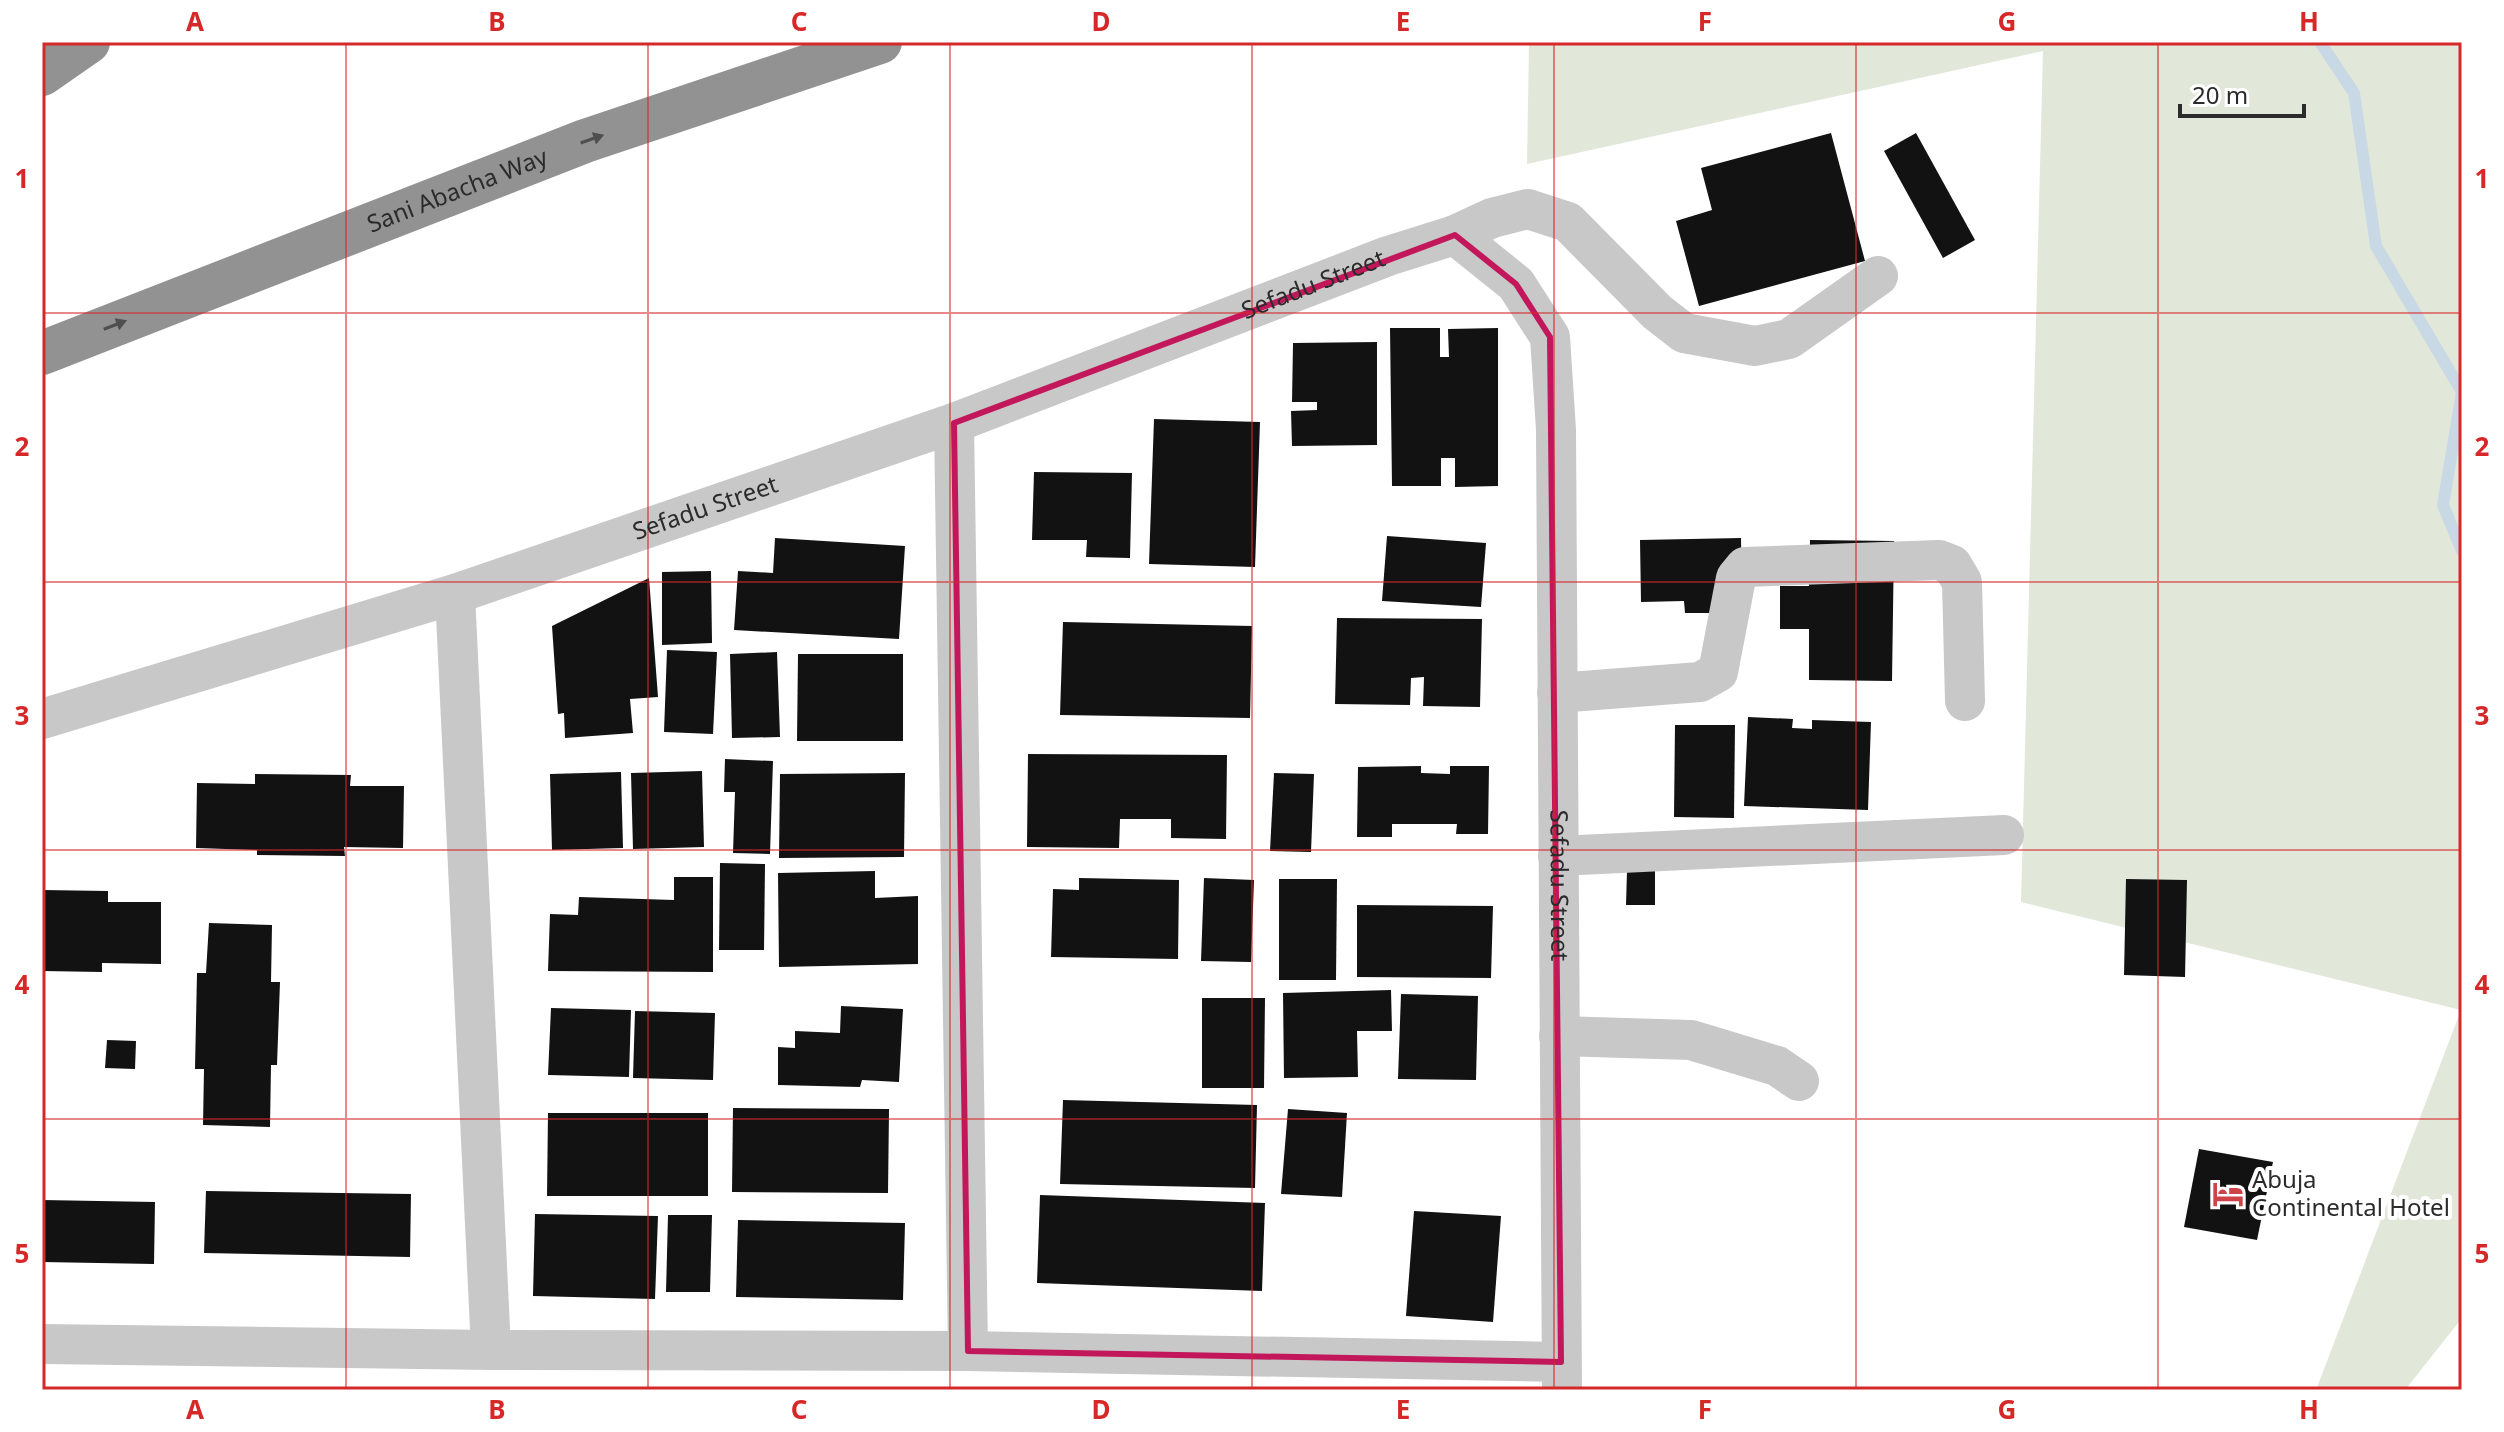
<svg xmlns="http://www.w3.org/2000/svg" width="2504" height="1432" font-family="'Noto Sans',sans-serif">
<rect width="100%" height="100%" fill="#fff"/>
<path fill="#e1e8da" d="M 1529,42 L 2462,42 L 2462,1318 L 2405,1390 L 2316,1390 L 2461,1010 L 2021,902 L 2043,51 L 1527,164 Z"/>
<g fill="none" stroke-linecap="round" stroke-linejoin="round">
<g stroke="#c8d9e5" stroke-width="12">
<path d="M 2320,42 L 2354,93 L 2376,246 L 2462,392"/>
<path d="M 2462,392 L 2443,505 L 2462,551"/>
</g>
</g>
<g fill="#121212">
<path d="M 1831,133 L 1865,261 L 1699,306 L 1676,221 L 1712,210 L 1701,168 Z"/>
<path d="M 1916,133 L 1975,240 L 1943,258 L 1884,151 Z"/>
<path d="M 1390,328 L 1440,328 L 1440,357 L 1449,357 L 1448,329 L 1498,328 L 1498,486 L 1455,487 L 1455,458 L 1441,458 L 1441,486 L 1392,486 Z"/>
<path d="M 1377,342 L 1377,445 L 1292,446 L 1291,411 L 1317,410 L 1317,402 L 1292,402 L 1293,343 Z"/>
<path d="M 1154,419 L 1260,422 L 1255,567 L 1149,564 Z"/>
<path d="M 1034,472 L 1132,473 L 1130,558 L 1086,557 L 1087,540 L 1032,540 Z"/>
<path d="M 1387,536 L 1486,543 L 1481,607 L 1382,601 Z"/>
<path d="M 775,538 L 905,546 L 899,639 L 734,630 L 738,571 L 773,573 Z"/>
<path d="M 1741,538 L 1742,599 L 1712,613 L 1685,613 L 1684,601 L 1641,602 L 1640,540 Z"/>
<path d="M 1810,540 L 1894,541 L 1892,681 L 1809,680 L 1809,629 L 1780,629 L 1780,586 L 1809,586 Z"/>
<path d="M 711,571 L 712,643 L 662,645 L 662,572 Z"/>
<path d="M 649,578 L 658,697 L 630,699 L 633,733 L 565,738 L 564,713 L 558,714 L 552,626 Z"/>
<path d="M 1337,618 L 1482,619 L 1480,707 L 1423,706 L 1424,677 L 1411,678 L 1410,705 L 1335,704 Z"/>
<path d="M 1063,622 L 1252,626 L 1250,718 L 1060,715 Z"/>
<path d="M 667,650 L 717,652 L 713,734 L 664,732 Z"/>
<path d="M 777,652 L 780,737 L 732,738 L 730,654 Z"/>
<path d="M 798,654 L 903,654 L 903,741 L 797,741 Z"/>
<path d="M 1748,717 L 1793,719 L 1792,728 L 1812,729 L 1812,720 L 1871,722 L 1868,810 L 1744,806 Z"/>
<path d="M 1675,725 L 1735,725 L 1734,818 L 1674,817 Z"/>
<path d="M 1028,754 L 1227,755 L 1226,839 L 1171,838 L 1171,819 L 1120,819 L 1119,848 L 1027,847 Z"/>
<path d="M 725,759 L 773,761 L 770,854 L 733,853 L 735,792 L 724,792 Z"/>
<path d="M 1421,766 L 1421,773 L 1450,774 L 1450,766 L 1489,766 L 1488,834 L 1456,834 L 1457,824 L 1392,824 L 1392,837 L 1357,837 L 1358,767 Z"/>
<path d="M 702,771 L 704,847 L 633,849 L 631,773 Z"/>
<path d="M 621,772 L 623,848 L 552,850 L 550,774 Z"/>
<path d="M 905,773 L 904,857 L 779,858 L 780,774 Z"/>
<path d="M 1274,773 L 1314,774 L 1311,852 L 1270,851 Z"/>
<path d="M 255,774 L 351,775 L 350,786 L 404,786 L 403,848 L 344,847 L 345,856 L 257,855 L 257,850 L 196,848 L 197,783 L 255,784 Z"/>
<path d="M 720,863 L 765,864 L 764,950 L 719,950 Z"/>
<path d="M 875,871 L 875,898 L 918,896 L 918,964 L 779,967 L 778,873 Z"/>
<path d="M 1627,871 L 1655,871 L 1655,905 L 1626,905 Z"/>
<path d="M 674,877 L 713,877 L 713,972 L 548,971 L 550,914 L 578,915 L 579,897 L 674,900 Z"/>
<path d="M 1079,878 L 1179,880 L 1178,959 L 1051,957 L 1053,889 L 1079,890 Z"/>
<path d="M 1204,878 L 1254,880 L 1251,962 L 1201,961 Z"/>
<path d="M 1279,879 L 1337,879 L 1336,980 L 1279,980 Z"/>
<path d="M 2126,879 L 2187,880 L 2185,977 L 2124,975 Z"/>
<path d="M 42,890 L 108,891 L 108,902 L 161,902 L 161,964 L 102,963 L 102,972 L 42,971 Z"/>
<path d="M 1357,905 L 1493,906 L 1491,978 L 1357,977 Z"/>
<path d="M 209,923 L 272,925 L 271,982 L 280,982 L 277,1065 L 271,1065 L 270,1127 L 203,1125 L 204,1069 L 195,1069 L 197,973 L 206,973 Z"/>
<path d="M 1391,990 L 1392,1031 L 1357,1031 L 1358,1077 L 1284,1078 L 1283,993 Z"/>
<path d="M 1401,994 L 1478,996 L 1476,1080 L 1398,1079 Z"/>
<path d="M 1202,998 L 1265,998 L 1264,1088 L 1202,1088 Z"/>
<path d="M 841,1006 L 903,1009 L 899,1082 L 862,1080 L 860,1087 L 778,1085 L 778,1047 L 795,1048 L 795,1031 L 840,1033 Z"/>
<path d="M 551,1008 L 631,1010 L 629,1077 L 548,1075 Z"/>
<path d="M 635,1011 L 715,1013 L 713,1080 L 633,1078 Z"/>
<path d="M 107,1040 L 136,1041 L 135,1069 L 105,1068 Z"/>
<path d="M 1063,1100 L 1257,1105 L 1255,1188 L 1060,1184 Z"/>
<path d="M 733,1108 L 889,1109 L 888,1193 L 732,1192 Z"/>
<path d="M 1288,1109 L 1347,1113 L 1342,1197 L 1281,1194 Z"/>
<path d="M 548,1113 L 708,1113 L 708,1196 L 547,1196 Z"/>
<path d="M 2199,1149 L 2273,1162 L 2257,1240 L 2184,1227 Z"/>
<path d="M 206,1191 L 411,1194 L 410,1257 L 204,1253 Z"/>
<path d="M 1040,1195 L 1265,1203 L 1262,1291 L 1037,1283 Z"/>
<path d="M 42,1200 L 155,1202 L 154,1264 L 42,1262 Z"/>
<path d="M 1414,1211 L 1501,1216 L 1493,1322 L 1406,1316 Z"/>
<path d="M 535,1214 L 658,1216 L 655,1299 L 533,1296 Z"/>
<path d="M 668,1215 L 712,1215 L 710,1292 L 666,1292 Z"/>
<path d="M 738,1220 L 905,1223 L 903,1300 L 736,1297 Z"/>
</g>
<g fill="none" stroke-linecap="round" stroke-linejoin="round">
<g stroke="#c8c8c8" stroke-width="40">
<path d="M 1455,235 L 1492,218 L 1528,209 L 1568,222 L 1657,312 L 1684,333 L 1755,346 L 1789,339 L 1878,276"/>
<path d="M 954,423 L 968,1351"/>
<path d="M 455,594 L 491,1350"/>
<path d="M 1557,693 L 1700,682 L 1718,672 L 1736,578 L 1745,567 L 1939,560 L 1952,565 L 1962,582 L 1965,701"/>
<path id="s1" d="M 42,719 L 455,594 L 954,423 L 1388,256 L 1455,235 L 1516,284 L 1550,337 L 1556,430 L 1562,1390"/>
<path d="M 1558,856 L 2004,835"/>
<path d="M 1559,1036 L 1691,1040 L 1777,1066 L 1799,1081"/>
<path d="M 42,1344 L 491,1350 L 968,1351 L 1561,1362"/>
</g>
<g stroke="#929292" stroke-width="44">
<path d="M 42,74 L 88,42"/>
<path id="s2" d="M 42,353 L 585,141 L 880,42"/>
</g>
</g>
<defs><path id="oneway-solid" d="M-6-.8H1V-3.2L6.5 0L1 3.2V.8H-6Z" transform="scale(2)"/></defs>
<g fill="#4f4f4f">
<use href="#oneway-solid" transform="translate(592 139) rotate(-19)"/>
<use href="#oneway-solid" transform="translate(115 325) rotate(-21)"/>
</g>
<path fill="none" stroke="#c2185b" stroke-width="6" stroke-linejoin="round" d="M 1455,235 L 1516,284 L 1550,337 L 1561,1362 L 968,1351 L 954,423 Z"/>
<path fill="none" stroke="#d62828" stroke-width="2" stroke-opacity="0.55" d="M 346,42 L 346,1390M 648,42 L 648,1390M 950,42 L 950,1390M 1252,42 L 1252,1390M 1554,42 L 1554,1390M 1856,42 L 1856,1390M 2158,42 L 2158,1390M 42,313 L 2462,313M 42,582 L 2462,582M 42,850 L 2462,850M 42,1119 L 2462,1119"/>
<defs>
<symbol id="hotel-bare" viewBox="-9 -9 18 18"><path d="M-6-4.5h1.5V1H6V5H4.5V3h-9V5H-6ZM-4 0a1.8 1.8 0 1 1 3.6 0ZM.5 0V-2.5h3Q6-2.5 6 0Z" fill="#ce4248" stroke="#fff" stroke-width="2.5" paint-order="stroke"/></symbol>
</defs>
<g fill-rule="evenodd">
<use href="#hotel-bare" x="2206" y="1172" width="44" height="44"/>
</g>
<g text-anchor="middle" stroke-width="8" stroke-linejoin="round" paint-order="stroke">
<g font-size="24" fill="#2b2b2b" stroke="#fff">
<text dy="8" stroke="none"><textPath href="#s2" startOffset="446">Sani Abacha Way</textPath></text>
<text dy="8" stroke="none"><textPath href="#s1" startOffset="1344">Sefadu Street</textPath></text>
<text dy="8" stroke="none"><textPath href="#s1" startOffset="696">Sefadu Street</textPath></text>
<text dy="8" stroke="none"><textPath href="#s1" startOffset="2184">Sefadu Street</textPath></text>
</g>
<g font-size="24" fill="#2b2b2b" stroke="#fff" text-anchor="start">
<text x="2252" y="1188">Abuja<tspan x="2252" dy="28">Continental Hotel</tspan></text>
</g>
</g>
<rect width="2504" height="1432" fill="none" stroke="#ffffff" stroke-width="88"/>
<path d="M2180 104v12h124v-12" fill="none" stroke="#2b2b2b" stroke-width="4"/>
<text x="2192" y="104" font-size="24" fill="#2b2b2b" stroke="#ffffff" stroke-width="6" paint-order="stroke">20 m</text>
<rect x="44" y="44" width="2416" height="1344" fill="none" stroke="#d62828" stroke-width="3"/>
<g font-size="26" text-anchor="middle" font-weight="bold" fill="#d62828">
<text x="195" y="31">A</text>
<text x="497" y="31">B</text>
<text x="799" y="31">C</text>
<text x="1101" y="31">D</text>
<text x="1403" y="31">E</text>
<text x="1705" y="31">F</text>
<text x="2007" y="31">G</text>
<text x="2309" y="31">H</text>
<text x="22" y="188">1</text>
<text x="2482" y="188">1</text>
<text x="22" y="456">2</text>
<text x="2482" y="456">2</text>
<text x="22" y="725">3</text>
<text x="2482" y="725">3</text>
<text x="22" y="994">4</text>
<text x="2482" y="994">4</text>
<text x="22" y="1263">5</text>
<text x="2482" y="1263">5</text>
<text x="195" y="1419">A</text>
<text x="497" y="1419">B</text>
<text x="799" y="1419">C</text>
<text x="1101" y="1419">D</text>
<text x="1403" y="1419">E</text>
<text x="1705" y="1419">F</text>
<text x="2007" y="1419">G</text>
<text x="2309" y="1419">H</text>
</g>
</svg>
